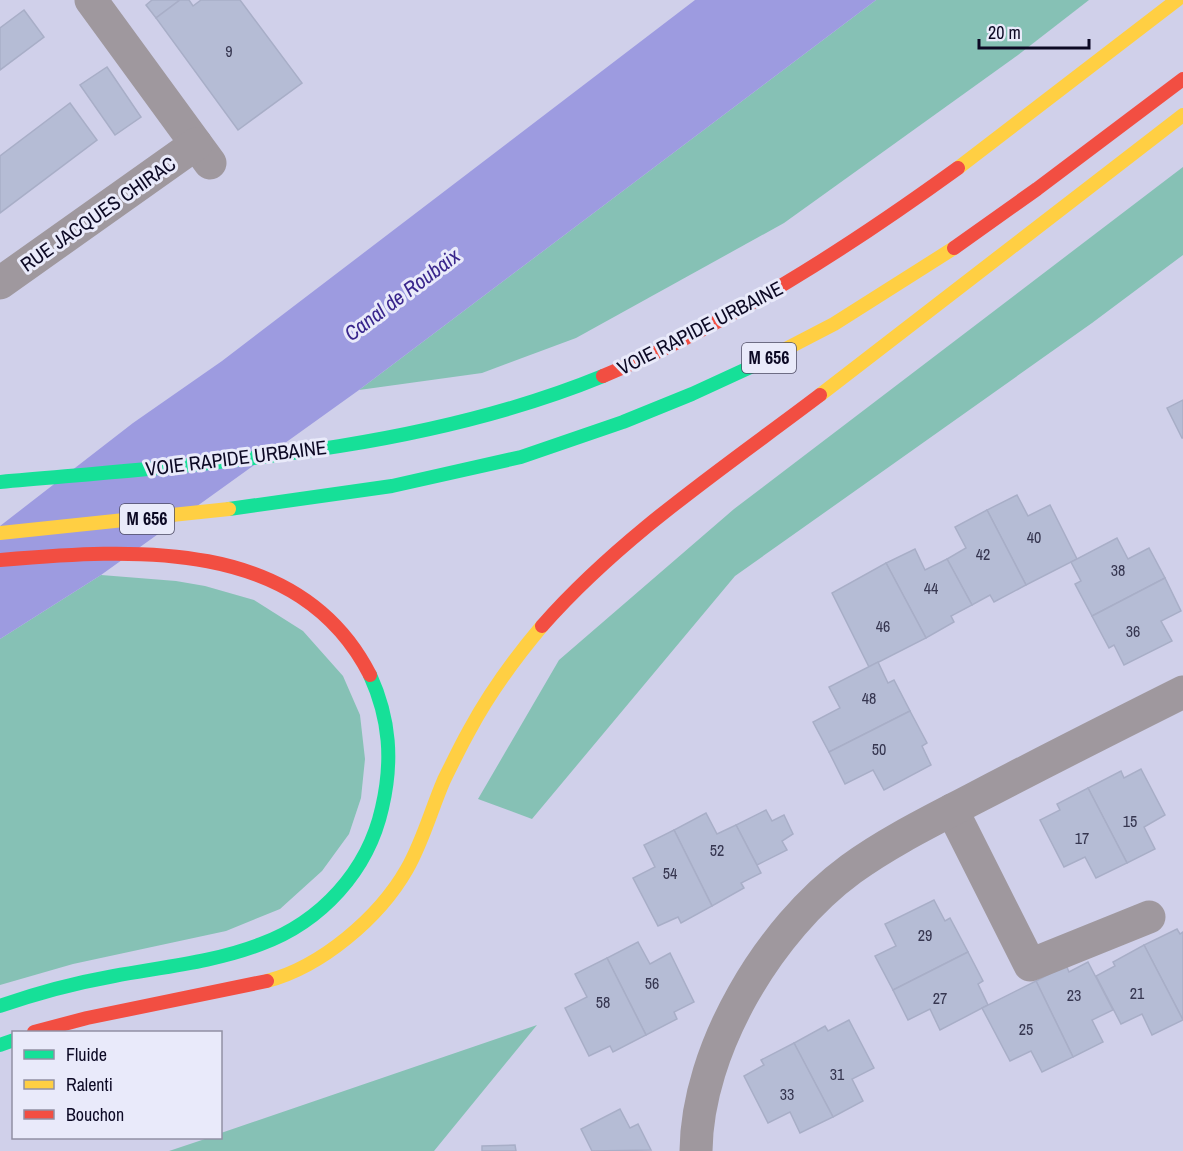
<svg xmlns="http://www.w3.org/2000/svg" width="1183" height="1151" font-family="'Archivo Narrow',sans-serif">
<rect width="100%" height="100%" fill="#d0d0ea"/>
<g fill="#86c1b5">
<path d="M 876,0 L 1089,0 L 1018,55 L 784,223 L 576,338 L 482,373 L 359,390 Z"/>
<path d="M 1183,167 L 1183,255 L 1092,323 L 735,576 L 532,819 L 478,799 L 559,660 L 734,509 Z"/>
<path d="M 101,575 L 176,581 L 205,586 L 254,600 L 303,631 L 343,676 L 360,715 L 365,759 L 361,798 L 349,834 L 322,871 L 280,909 L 226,931 L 73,964 L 0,985 L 0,639 Z"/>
<path d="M 537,1025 L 434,1151 L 169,1151 L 208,1138 L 220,1138 L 221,1133 Z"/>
</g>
<path fill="#9d9be0" d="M 695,0 L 876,0 L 359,390 L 101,575 L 0,639 L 0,526 L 133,423 L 222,361 Z"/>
<g fill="#b5bcd5" stroke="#a8aec7" stroke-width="1.5">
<path d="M 152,0 L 180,0 L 156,18 L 146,5 Z"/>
<path d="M 180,0 L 189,0 L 193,6 L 201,0 L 240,0 L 302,83 L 238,130 L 156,18 Z"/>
<path d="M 24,10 L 44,37 L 0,70 L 0,28 Z"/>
<path d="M 107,67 L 141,117 L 115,135 L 80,85 Z"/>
<path d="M 70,103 L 97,140 L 0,213 L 0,156 Z"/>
<path d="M 1183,400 L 1183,438 L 1182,438 L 1167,408 Z"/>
<path d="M 1017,495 L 1028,516 L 1050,505 L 1077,559 L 1026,585 L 987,510 Z"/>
<path d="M 987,510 L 1026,585 L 994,602 L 990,595 L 972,605 L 947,559 L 966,548 L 955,527 Z"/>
<path d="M 1117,538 L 1128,559 L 1149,548 L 1165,578 L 1092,616 L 1075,584 L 1081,581 L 1071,562 Z"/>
<path d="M 915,549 L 925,570 L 947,559 L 972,605 L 951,616 L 954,622 L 926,638 L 886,563 Z"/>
<path d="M 886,563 L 926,638 L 869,667 L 832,593 Z"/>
<path d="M 1165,578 L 1181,611 L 1161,621 L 1172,641 L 1124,665 L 1114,645 L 1109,648 L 1092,616 Z"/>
<path d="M 878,662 L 888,683 L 894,680 L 910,711 L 829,752 L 813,722 L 840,708 L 829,687 Z"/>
<path d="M 910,711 L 927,743 L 922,746 L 931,765 L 884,790 L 873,770 L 845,784 L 829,752 Z"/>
<path d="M 1141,769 L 1165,815 L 1144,827 L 1155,849 L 1127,863 L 1088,788 L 1121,771 L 1124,778 Z"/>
<path d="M 1088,788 L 1127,863 L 1096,878 L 1085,857 L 1064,867 L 1040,820 L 1060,810 L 1057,804 Z"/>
<path d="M 766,810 L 772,821 L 784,815 L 793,834 L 782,841 L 787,850 L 757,865 L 736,825 Z"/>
<path d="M 706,813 L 717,834 L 736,825 L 761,873 L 741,883 L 744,888 L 712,906 L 674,830 Z"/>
<path d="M 674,830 L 712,906 L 681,923 L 678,917 L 658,926 L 633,878 L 655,867 L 644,845 Z"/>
<path d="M 934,900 L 945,921 L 950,918 L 968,952 L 893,990 L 875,956 L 896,946 L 885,924 Z"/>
<path d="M 1177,929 L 1180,934 L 1183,932 L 1183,1020 L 1144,945 Z"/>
<path d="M 638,942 L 650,964 L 670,953 L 694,1002 L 674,1012 L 677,1019 L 646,1035 L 607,958 Z"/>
<path d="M 1144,945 L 1183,1020 L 1152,1035 L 1142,1014 L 1121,1024 L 1096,976 L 1115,966 L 1113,962 Z"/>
<path d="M 968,952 L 983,981 L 978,984 L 988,1005 L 940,1030 L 930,1009 L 908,1020 L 893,990 Z"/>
<path d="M 607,958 L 646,1035 L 613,1052 L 610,1046 L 589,1056 L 565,1008 L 587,997 L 575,974 Z"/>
<path d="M 1088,962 L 1113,1010 L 1092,1020 L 1103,1042 L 1073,1057 L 1036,981 L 1066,965 L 1069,972 Z"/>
<path d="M 1036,981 L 1073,1057 L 1042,1072 L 1031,1051 L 1010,1061 L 982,1008 Z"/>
<path d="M 849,1020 L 874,1068 L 852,1079 L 863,1101 L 833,1117 L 794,1043 L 825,1026 L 828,1031 Z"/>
<path d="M 794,1043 L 833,1117 L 800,1133 L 790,1112 L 768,1123 L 744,1076 L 764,1065 L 761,1060 Z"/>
<path d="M 620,1109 L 630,1128 L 638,1124 L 651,1150 L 592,1151 L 581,1129 Z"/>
<path d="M 515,1145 L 516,1151 L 482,1151 L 482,1146 Z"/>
</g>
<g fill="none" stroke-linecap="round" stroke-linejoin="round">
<g stroke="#9f989e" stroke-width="33">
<path d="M 91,0 L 210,163"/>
<path d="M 0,283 L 196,144"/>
<path d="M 952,810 L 1030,965 L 1149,917"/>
<path d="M 696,1151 C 697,1049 769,929 851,869 C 888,842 931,821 973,799 C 1042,763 1113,727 1183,692"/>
</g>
<g stroke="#16e098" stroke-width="14">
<path d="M 0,482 C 200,464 415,453 603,376"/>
<path d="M 229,509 L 392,486 L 521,457 L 623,422 L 692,394 L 755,365"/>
<path d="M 0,1006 C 37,993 75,983 114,976 C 162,967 215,962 261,944 C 321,922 368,871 382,808 C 393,761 390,719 370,675"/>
<path d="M 0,1045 L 14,1040"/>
</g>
<g stroke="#ffcf43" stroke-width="14">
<path d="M 958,168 L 1177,0"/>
<path d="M 755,365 L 834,324 L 954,248"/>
<path d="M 820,395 L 1183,115"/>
<path d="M 0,533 L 229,509"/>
<path d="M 267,981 C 321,967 379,918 407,869 C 423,841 431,810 444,780 C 452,764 460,747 469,731 C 489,694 515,658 542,626"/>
</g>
<g stroke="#f24e42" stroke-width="14">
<path d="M 954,248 L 1037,189 L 1183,79"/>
<path d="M 603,376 C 731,323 846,249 958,168"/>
<path d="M 0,560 C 132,549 299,536 370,675"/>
<path d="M 542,626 C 621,536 725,467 820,395"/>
<path d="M 34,1032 L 87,1018 L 267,981"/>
</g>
</g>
<g text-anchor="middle" stroke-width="6" stroke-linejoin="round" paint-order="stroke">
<g font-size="16" fill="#363650">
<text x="229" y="57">9</text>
<text x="1034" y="543">40</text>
<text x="983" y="560">42</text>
<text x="1118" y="576">38</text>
<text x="931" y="594">44</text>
<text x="883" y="632">46</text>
<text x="1133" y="637">36</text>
<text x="869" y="704">48</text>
<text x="879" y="755">50</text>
<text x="1130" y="827">15</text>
<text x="1082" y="844">17</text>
<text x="717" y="856">52</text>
<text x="670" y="879">54</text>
<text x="925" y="941">29</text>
<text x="652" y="989">56</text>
<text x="1137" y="999">21</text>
<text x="1074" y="1001">23</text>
<text x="940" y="1004">27</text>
<text x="603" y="1008">58</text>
<text x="1026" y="1035">25</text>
<text x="837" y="1080">31</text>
<text x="787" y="1100">33</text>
</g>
<g fill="#e9eafa" stroke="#4e4c64" stroke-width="1.5">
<rect x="742" y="343" width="54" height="30" rx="4.5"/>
<rect x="120" y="504" width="54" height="30" rx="4.5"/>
</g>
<g font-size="18" font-weight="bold" fill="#0c0924">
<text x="769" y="364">M 656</text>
<text x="147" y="525">M 656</text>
</g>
<g font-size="20" fill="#0c0924" stroke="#e9eafa">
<text transform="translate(98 214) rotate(-35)" y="7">RUE JACQUES CHIRAC</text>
<text transform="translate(700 328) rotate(-27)" y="7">VOIE RAPIDE URBAINE</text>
<text transform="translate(236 458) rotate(-7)" y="7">VOIE RAPIDE URBAINE</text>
</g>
<g font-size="21" font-style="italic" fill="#39268c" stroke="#e9eafa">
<text transform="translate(402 295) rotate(-37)" y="7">Canal de Roubaix</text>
</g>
</g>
<rect x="12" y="1031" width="210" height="108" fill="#e9eafa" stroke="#9190a4" stroke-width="1.5"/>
<rect x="24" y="1050" width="30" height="9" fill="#16e098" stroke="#9190a4" stroke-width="1.5"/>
<text x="66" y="1061" font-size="18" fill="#0c0924">Fluide</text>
<rect x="24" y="1080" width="30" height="9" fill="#ffcf43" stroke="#9190a4" stroke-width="1.5"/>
<text x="66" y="1091" font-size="18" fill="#0c0924">Ralenti</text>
<rect x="24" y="1110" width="30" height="9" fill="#f24e42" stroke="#9190a4" stroke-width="1.5"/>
<text x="66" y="1121" font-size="18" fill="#0c0924">Bouchon</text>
<path d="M979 39v9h110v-9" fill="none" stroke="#0c0924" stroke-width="3"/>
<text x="988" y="39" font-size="18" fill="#0c0924" stroke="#e9eafa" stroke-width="4.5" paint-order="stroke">20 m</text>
</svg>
